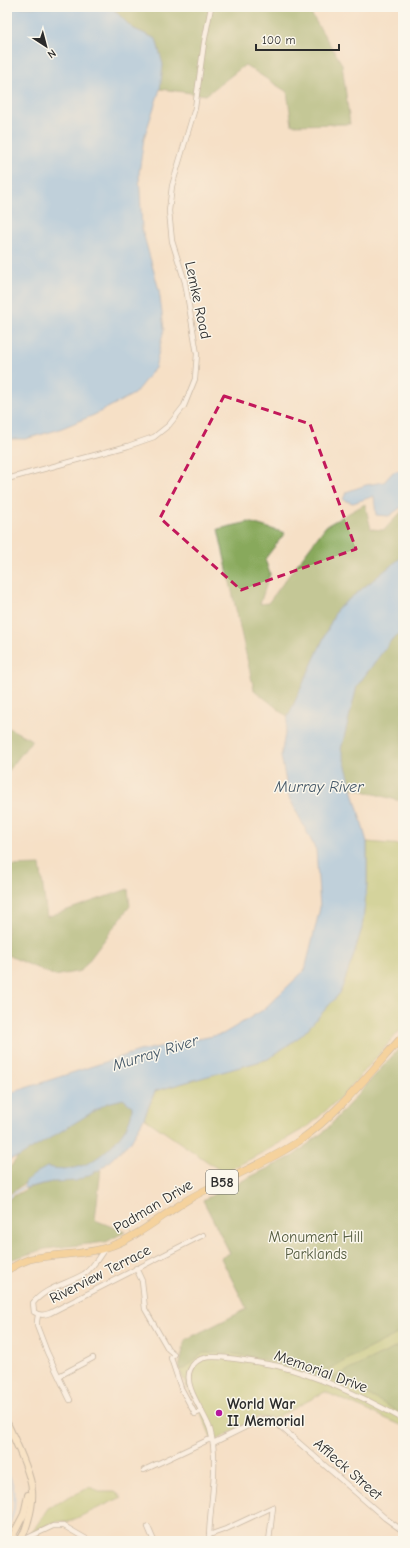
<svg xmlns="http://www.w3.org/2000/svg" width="410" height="1548" font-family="'Comic Neue',sans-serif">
<rect width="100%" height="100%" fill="#fbf7ec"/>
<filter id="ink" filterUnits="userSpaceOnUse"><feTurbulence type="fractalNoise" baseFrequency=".025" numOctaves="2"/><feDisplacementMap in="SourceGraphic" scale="8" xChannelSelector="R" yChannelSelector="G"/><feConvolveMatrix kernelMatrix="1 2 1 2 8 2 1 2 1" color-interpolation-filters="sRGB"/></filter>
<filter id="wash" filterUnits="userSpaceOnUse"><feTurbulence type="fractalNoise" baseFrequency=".012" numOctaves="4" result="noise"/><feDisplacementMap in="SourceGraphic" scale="16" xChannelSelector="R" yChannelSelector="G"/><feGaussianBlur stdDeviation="0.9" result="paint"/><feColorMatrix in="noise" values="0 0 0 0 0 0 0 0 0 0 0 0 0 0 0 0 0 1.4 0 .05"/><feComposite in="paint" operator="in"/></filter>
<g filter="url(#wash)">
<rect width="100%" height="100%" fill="#f6e0c6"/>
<g fill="#abc368" stroke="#6b774a">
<path d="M 367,842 L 403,845 L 403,1027 L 345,1093 L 310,1125 L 271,1148 L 224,1173 L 144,1118 L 155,1091 L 268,1059 L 302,1035 L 340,993 L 352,960 L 362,928 L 367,885 Z"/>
<path d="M 403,1044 L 403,1426 L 325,1392 L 275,1418 L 259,1417 L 213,1442 L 195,1398 L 187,1387 L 179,1369 L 185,1340 L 247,1309 L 221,1258 L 230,1253 L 203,1200 L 293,1156 L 326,1130 Z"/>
<path d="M 90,1487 L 99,1492 L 115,1492 L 122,1497 L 68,1522 C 54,1519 43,1527 31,1534 L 48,1508 Z"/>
</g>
<g fill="#88a95c" stroke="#5a6a44">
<path d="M 111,7 L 307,7 L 342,64 L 350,124 L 292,125 L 287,92 L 245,65 L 206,95 L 160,89 L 163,65 L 156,39 L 132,28 Z"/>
<path d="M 365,504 L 371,529 L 384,530 L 403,510 L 403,556 L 337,609 L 288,717 L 254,690 L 218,529 L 249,522 L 285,533 L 265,559 L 270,574 L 260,604 L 268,603 L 326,526 Z"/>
<path d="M 403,631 L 403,806 L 400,801 L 352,788 L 341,749 L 357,686 L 392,639 Z"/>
<path d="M 7,727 L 32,740 L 7,773 Z"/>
<path d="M 40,865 L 47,917 L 128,889 L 130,906 L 81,971 L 55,976 L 7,955 L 7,866 Z"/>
<path d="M 403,1044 L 403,1331 L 317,1375 L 255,1357 L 227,1353 L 203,1353 L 185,1369 L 179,1369 L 185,1340 L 247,1309 L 221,1258 L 230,1253 L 203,1200 L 293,1156 L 326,1130 Z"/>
<path d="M 123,1099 L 132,1106 C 134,1129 100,1162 78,1167 C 67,1170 57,1169 47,1167 L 7,1196 L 7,1171 L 18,1157 L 107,1103 Z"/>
<path d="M 101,1169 L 95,1220 L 125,1232 L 106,1242 L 45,1249 L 13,1259 L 7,1264 L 7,1202 L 10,1198 L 28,1188 L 51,1182 L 76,1181 Z"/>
<path d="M 403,1344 L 403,1415 C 380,1401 356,1386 330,1379 Z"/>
</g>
<g fill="#7fbdf2" stroke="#55748e">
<path d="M 7,7 L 111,7 L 132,28 L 156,39 L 163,65 L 160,89 L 144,138 L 139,173 L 142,229 L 159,290 L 164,329 L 155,368 L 134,394 L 94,415 L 57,430 L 25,439 L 7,439 Z"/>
<path d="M 403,470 L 403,506 L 389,516 L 376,515 L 374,496 L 353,503 L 343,500 L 346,492 L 366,485 L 384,482 L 393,472 Z"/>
<path d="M 403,556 L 403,631 L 392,639 L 357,686 L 341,749 L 367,842 L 367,885 L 362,928 L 352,960 L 340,993 L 302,1035 L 268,1059 L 155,1091 L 144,1118 L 131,1141 L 101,1169 L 76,1181 L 51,1182 L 25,1188 L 24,1185 L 27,1180 L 38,1172 L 47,1167 C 57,1169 68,1170 78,1167 C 100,1162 134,1129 132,1106 L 123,1099 L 107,1103 L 19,1157 L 7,1160 L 7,1094 L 139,1051 L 223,1034 L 263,1010 L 305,970 L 320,908 L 316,850 L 289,797 L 281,756 L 288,717 L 337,609 Z"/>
</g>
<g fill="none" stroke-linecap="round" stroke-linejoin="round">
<g stroke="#7fbdf2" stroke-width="1.5">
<path d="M 7,1198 L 25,1186"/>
<path d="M 7,1471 C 16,1488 18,1510 7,1527"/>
</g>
</g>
</g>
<g filter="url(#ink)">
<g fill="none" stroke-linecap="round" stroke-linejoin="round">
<defs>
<g id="minor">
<path d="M 7,479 L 128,446 L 154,437 L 169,425 L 184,406 L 195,379 L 197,354 L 185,282 L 172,241 L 169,211 L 172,186 L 195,108 L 204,43 L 211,7"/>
<path d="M 105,1248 C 99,1257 93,1268 84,1274 C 67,1284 46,1287 33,1303 L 34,1312 C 40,1316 44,1315 50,1313 L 203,1235"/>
<path d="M 136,1268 L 142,1281 L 145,1309 L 168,1349 L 174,1354 L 171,1358 L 181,1388 L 195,1414 L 202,1411"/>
<path d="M 38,1315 L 37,1321 L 37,1326 L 47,1352 L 70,1400"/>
<path d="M 59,1376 L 93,1358"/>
<path d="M 213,1443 L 262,1419 L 269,1419 L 274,1421 L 385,1518 L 403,1531"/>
<path d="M 144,1470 L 208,1440 L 212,1440"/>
<path d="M 148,1527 L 154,1541"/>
<path d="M 209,1535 L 226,1529 L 273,1507 L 269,1541"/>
<path d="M 21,1541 L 53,1526 L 64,1526 L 90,1541"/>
<path d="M 209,1541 C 209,1505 220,1465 210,1429 C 205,1413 183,1387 190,1370 C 197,1352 220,1357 236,1359 C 250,1361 264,1363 278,1366 C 322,1377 363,1397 403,1419"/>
</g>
<g id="secondary">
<path d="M 7,1423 C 15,1440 31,1473 32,1490 C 33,1501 31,1511 28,1521 C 26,1528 24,1536 19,1541"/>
<path d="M 10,1541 L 24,1514 L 28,1495"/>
</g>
<path id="primary" d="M 7,1270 L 20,1263 L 30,1259 C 55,1254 81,1255 105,1248 C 136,1239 162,1215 189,1199 C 225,1178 264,1165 299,1141 C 339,1113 370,1072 403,1036"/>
</defs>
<use href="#minor" stroke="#908678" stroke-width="6"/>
<use href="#secondary" stroke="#908678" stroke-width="8"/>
<use href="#primary" stroke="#908678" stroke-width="8"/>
<use href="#minor" stroke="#fff" stroke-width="4.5"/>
<use href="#secondary" stroke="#fbe6c4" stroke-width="6"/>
<use href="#primary" stroke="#f4c16b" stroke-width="7"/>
</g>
</g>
<path d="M0 0H410V1548H0ZM 224,396 L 310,424 L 356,549 L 241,590 L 160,518 Z" fill="#f6e0c6" fill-opacity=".55" fill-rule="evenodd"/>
<path fill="none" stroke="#c2185b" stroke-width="3" stroke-dasharray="8 5" stroke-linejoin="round" d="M 224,396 L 310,424 L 356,549 L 241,590 L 160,518 Z"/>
<circle fill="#b5179e" stroke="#fbf7ec" stroke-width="1.5" cx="219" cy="1413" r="4"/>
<g text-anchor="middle" stroke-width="3" stroke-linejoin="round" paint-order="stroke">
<rect fill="#fbf7ec" stroke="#696865" stroke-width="1" x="206" y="1170" width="32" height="24" rx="3"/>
<g font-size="14" font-weight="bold" fill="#2b2b2b">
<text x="222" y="1187">B58</text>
</g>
<g font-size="15" fill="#2b2b2b" stroke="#fbf7ec">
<text transform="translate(198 300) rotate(78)" y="5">Lemke Road</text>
<text transform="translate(153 1206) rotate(-31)" y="5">Padman Drive</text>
<text transform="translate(100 1274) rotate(-27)" y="5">Riverview Terrace</text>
<text transform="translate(321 1371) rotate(20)" y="5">Memorial Drive</text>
<text transform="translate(348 1469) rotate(41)" y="5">Affleck Street</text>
</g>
<g font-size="15" fill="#51593d" stroke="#fbf7ec">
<text x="316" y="1242">Monument Hill<tspan x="316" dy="17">Parklands</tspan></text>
</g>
<g font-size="15" font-weight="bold" fill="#2b2b2b" stroke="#fbf7ec" text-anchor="start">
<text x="227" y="1409">World War<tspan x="227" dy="17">II Memorial</tspan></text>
</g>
<g font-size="16" font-style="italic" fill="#445767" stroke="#fbf7ec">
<text x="319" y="792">Murray River</text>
<text transform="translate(155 1052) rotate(-17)" y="6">Murray River</text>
</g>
</g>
<rect width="410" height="1548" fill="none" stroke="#fbf7ec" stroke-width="24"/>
<g transform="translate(46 46) rotate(144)" stroke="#fbf7ec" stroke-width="3" paint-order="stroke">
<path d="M0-3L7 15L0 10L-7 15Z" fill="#2b2b2b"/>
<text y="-6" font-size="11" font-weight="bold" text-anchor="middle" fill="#2b2b2b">N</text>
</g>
<path d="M256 44v6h83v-6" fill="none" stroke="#2b2b2b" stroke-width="2"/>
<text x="262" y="44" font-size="12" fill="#2b2b2b" stroke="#fbf7ec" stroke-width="3" paint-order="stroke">100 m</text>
</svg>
